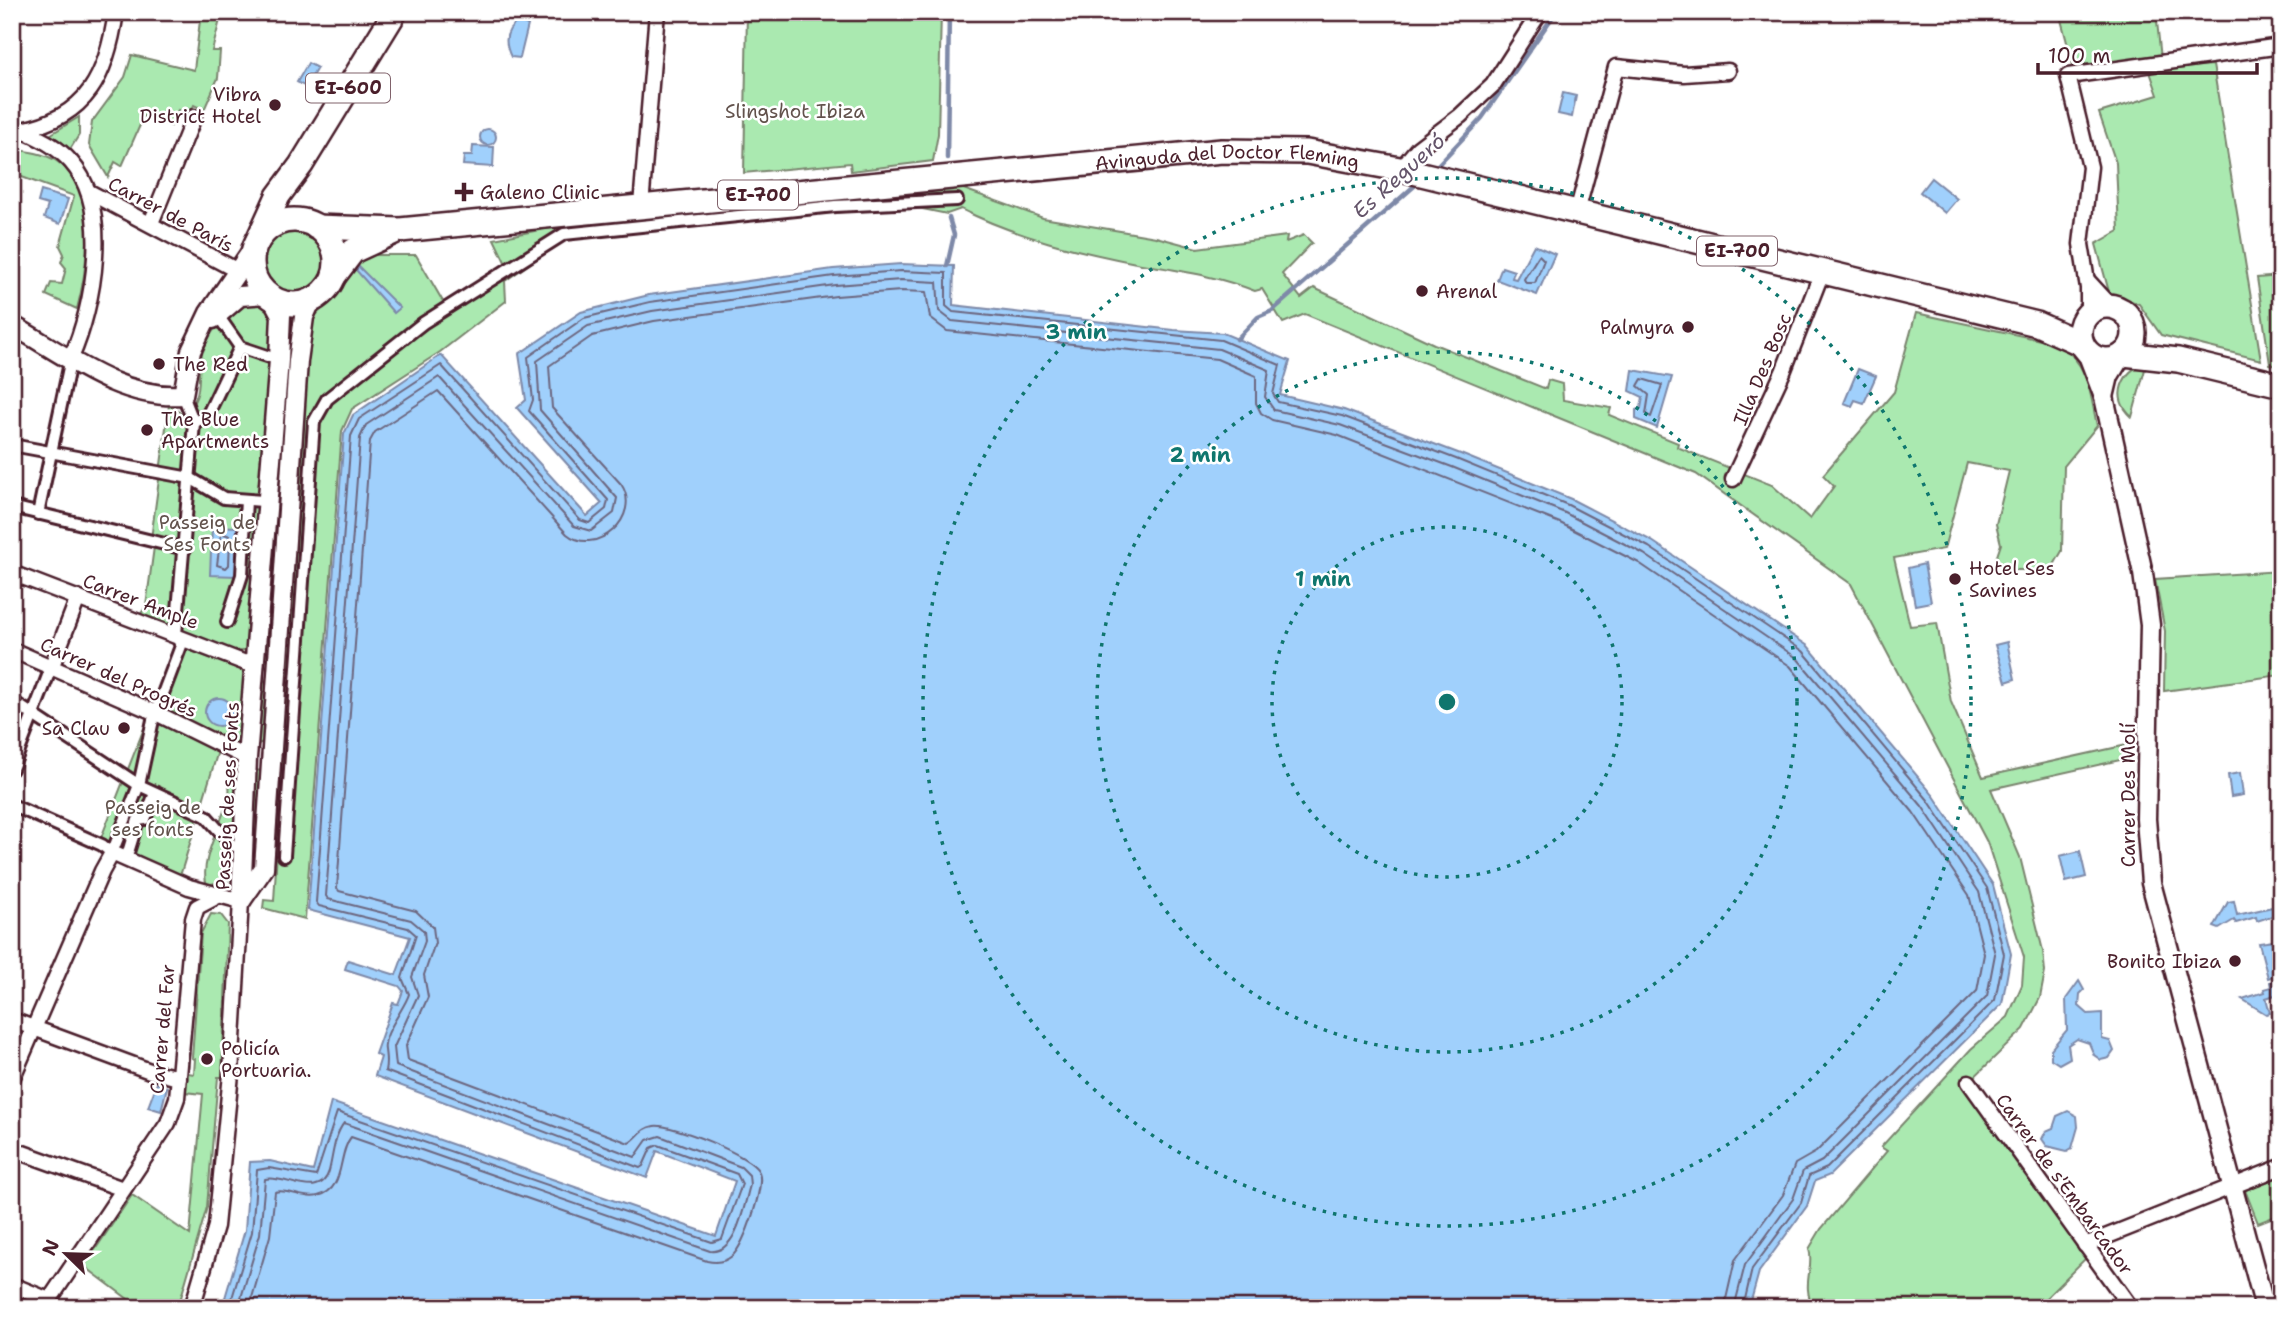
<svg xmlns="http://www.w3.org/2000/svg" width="2293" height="1320" font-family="'Shantell Sans',sans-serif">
<rect width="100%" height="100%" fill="#fff"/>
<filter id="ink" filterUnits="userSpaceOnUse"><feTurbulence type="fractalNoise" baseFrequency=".0143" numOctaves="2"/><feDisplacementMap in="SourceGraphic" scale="14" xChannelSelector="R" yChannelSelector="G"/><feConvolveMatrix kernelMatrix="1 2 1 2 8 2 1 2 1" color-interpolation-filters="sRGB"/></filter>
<g filter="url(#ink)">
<g fill="#aae9b0" stroke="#7a846e" stroke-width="2">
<path d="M 201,12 L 222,12 L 212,51 L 220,51 L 218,78 L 204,110 L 194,105 L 190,114 L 178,110 L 171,126 L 144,116 L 122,166 L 115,162 L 108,177 L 89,145 L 92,122 L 125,77 L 132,55 L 194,70 Z"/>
<path d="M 747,12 L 941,12 L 938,134 L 933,161 L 851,171 L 850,163 L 744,173 Z"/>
<path d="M 2059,12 L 2156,12 L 2161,59 L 2073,65 Z"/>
<path d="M 2213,65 L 2261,360 L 2161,335 L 2139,304 L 2109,292 L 2096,244 L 2119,231 L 2116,163 L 2099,113 L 2158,95 L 2149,69 Z"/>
<path d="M 79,117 L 79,135 L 69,151 L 48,136 Z"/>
<path d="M 12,149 C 26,151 43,153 55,160 C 99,187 88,267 77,309 L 46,295 L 51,283 L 62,284 L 66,268 L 61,262 L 64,254 L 60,246 L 74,196 L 19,176 L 12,182 Z"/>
<path d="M 958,187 L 1043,218 L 1156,237 L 1197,248 L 1287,236 L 1286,242 L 1304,235 L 1312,243 L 1282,274 L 1301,298 L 1314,288 L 1434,344 L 1546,389 L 1548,380 L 1562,384 L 1563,400 L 1611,408 L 1609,415 L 1678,443 L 1677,447 L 1772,485 L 1810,519 L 1834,486 L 1823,475 L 1894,392 L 1916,313 L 2059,344 C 2089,365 2090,392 2097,426 L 2064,466 L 2062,551 L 2051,570 L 2008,570 L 1996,559 L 2001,544 L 1996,524 L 2009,471 L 1967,463 L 1944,549 L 1894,558 L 1910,626 L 1937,623 L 1951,702 L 1983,777 L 2127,745 L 2129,758 L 1991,789 L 2020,857 L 2043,951 L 2045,972 L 2040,998 L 2024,1029 L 1967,1084 L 2088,1256 L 2036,1308 L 1814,1308 C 1800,1285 1815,1267 1809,1249 L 1821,1229 L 1887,1151 L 1881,1147 L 1971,1049 L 2008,1017 L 2022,985 L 2024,957 L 1987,842 L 1851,584 L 1696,474 L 1305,314 L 1283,323 L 1262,289 L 1255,291 C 1218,276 1180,271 1141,264 C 1080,252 1016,237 961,209 L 947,214 L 908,206 L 568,237 L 505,281 L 506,301 L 440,352 L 352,409 L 342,431 L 305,919 L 263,908 L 264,900 L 274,901 L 309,322 L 329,302 L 348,270 L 357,260 L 368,255 L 416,255 L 445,305 L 507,266 L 494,239 L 555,227 Z"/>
<circle cx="293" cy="263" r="32"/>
<path d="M 2281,276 L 2281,360 L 2277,366 L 2270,364 L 2257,278 Z"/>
<path d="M 254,299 L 266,304 L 274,315 L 251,647 L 237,653 L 140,615 L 146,606 L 154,547 L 151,539 L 169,405 L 183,415 C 206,394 195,380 202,354 C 211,327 228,308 254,299 Z"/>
<path d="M 298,314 L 270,662 L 261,660 L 286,315 Z"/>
<path d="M 2147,362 L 2132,417 C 2110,397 2122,371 2147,362 Z"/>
<path d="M 2281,571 L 2281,675 L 2164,691 L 2165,631 L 2155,579 Z"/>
<path d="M 183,648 L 246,671 L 240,749 L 161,710 Z"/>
<path d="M 260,676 L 268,684 L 265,741 L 254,746 Z"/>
<path d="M 148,718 L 218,751 L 180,876 L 101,838 Z"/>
<path d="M 231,758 L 243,765 L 237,878 L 207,885 C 198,863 223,821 229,796 C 231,784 226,775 231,758 Z"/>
<path d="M 263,770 L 260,866 L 246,884 L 253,771 Z"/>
<path d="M 211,914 L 221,915 L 228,924 L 222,1077 L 218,1077 L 207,1207 L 178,1308 L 140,1308 L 84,1266 L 132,1195 L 190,1235 L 203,1094 L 184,1092 L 186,1041 L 190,1040 L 188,1073 L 194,1074 L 195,1059 L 192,1058 L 201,933 Z"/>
<path d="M 2281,1176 L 2281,1214 L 2258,1223 L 2245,1190 Z"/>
</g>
<g fill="#a0d0fc" stroke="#7e89a8" stroke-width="2">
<path d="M 519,21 L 528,25 L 520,58 L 511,57 C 504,43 504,30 519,21 Z"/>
<path d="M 308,63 L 317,68 L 306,87 L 297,82 Z"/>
<path d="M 1563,93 L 1576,96 L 1572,117 L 1558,114 Z"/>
<circle cx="488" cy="137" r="8"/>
<path d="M 473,146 L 494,147 L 493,167 L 463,165 L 464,156 L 472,156 Z"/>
<path d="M 1931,178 L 1957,199 L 1945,213 L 1920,192 Z"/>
<path d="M 41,191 L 68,199 L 60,224 L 44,218 L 48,205 L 38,202 Z"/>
<path d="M 1534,245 L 1555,254 L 1537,295 L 1497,280 L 1502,267 L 1514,271 L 1512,278 L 1516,279 Z"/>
<path d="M 901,264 L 954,266 L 953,305 L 1174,330 L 1223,333 L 1290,361 L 1280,395 L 1344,410 L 1458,453 L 1571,499 L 1652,541 L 1808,646 L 1934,796 L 1993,885 L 2011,954 L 2002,1004 L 1830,1175 L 1815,1181 L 1807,1206 L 1759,1272 L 1749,1308 L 222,1308 L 245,1230 L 250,1162 L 270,1161 L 313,1171 L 331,1102 L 716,1236 L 735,1181 L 657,1151 L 647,1178 L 375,1076 L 381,1057 L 375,1054 L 393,1003 L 398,1004 L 403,991 L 399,986 L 345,969 L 348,960 L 396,975 L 410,937 L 308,910 L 344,434 L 353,415 L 441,355 L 587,516 L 602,503 L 517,408 L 526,400 L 519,354 L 581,312 L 649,295 L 833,269 Z"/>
<path d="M 359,267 L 400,308 L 394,313 L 356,270 Z"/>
<path d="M 1858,369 L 1876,376 L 1864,403 L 1855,400 L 1852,406 L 1844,403 Z"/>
<path d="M 1633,370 L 1672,377 L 1657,428 L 1636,419 L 1636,410 L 1641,408 L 1643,397 L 1630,391 Z"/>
<path d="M 212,526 L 238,527 L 236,576 L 210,575 Z"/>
<path d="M 1924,564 L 1931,602 L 1915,605 L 1908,568 Z"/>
<path d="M 2007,642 L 2015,679 L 2006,682 L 1995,645 Z"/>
<circle cx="219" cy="712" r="14"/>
<path d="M 2240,773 L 2243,795 L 2231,797 L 2228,775 Z"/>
<path d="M 2080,851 L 2086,877 L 2066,882 L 2060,856 Z"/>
<path d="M 2234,901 L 2237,915 L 2281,905 L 2281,913 L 2257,921 L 2256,917 L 2236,923 L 2234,920 L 2219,929 L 2214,927 L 2228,902 Z"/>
<path d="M 2281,940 L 2281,961 L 2273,963 L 2277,975 L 2268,978 L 2259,943 Z"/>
<path d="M 2278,980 L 2281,993 L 2266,998 L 2270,1013 L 2266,1014 L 2242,999 L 2265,992 L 2264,989 L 2271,987 L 2270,982 Z"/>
<path d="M 2079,981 L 2084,990 L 2080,994 L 2079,1006 L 2088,1014 L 2102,1013 L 2102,1039 L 2110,1041 L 2114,1051 L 2109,1058 L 2101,1060 L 2094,1055 L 2089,1043 L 2077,1039 L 2068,1045 L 2070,1058 L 2059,1064 L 2051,1059 L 2051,1049 L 2067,1030 L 2066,999 Z"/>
<path d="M 157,1083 L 167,1087 L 161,1111 L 148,1107 Z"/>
<path d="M 2068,1111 L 2077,1116 L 2078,1127 L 2072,1148 L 2067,1151 L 2047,1146 L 2042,1139 L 2046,1131 L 2053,1128 L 2057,1116 Z"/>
</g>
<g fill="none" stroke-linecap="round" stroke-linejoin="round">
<g stroke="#6c667f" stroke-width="2">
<path d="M 1539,255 L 1544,260 L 1535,283 L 1526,283 L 1524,279 Z"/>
<path d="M 1642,379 L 1662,385 L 1651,417 L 1646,414 L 1649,395 L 1638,386 Z"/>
<path d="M 221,533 L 230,536 L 229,565 L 226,568 L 217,565 Z"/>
<path d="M 229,1308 L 252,1232 L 257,1170 L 269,1168 L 316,1176 L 337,1112 L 712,1242 L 722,1239 L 742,1184 L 737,1174 L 658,1145 L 651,1148 L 643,1166 L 640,1168 L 385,1071 C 387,1062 386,1059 385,1050 C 382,1034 405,1008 409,994 L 402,978 L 416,935 L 408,928 L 319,906 L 316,902 L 351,436 L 359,419 L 441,365 L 580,520 L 589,523 L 606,509 L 608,500 L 529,411 L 533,400 L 528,357 L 584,318 L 650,302 L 834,276 L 901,271 L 946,273 L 946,306 L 953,312 L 1221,340 L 1280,365 L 1273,394 L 1278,402 L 1342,416 L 1456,459 L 1568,505 L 1649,547 L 1803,651 L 1928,800 L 1987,888 L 2004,954 L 1995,1000 L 1827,1168 L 1809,1176 L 1801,1203 L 1752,1269 L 1743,1308"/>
<path d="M 238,1308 L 260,1234 L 265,1179 C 285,1174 320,1202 329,1171 C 333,1156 334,1135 344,1123 L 710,1251 C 737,1254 744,1205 750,1185 L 749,1175 L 741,1167 L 660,1136 L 647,1140 L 635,1157 L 396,1066 L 394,1047 L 418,995 L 412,977 L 425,941 L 424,931 L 411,920 L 328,899 L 326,896 L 360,438 L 366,425 L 439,377 L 574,526 L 591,531 L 614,513 L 617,498 L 540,410 L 537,361 L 588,326 L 652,311 L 835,285 L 901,280 L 937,282 L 939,311 L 952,321 L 1219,349 L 1269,370 L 1265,397 L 1274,410 L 1340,425 L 1452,467 L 1565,513 L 1644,554 L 1797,658 L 1922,806 L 1979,892 L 1995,954 L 1987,996 L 1822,1161 L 1803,1171 L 1793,1199 L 1745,1265 L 1734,1308"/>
<path d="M 249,1308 L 270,1236 L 275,1192 C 288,1188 303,1200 318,1196 C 346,1190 337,1154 351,1137 L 707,1261 C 716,1263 725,1262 732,1256 C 744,1247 765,1186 759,1172 C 753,1156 671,1123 654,1126 C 641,1128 638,1138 629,1143 L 408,1060 L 406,1046 L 428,997 L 424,975 L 435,943 L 433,927 L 416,911 L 339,891 L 337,888 L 370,441 L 375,432 L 438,391 L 567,534 C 596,558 643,516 621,484 L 552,408 L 549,366 L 592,336 L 654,321 L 836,296 L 901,291 L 926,292 L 930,318 L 947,331 L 1217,359 L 1256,376 L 1256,403 L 1261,413 L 1272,420 L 1337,435 L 1560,523 L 1639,563 L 1790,666 L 1913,812 L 1969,895 L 1984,954 L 1977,991 L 1816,1152 L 1795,1164 L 1783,1195 L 1735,1260 L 1724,1308"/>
</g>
<g stroke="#7e89a8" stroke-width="4.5">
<path d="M 947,158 L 949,12"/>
<path d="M 1434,169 L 1482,118 L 1556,12"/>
<path d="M 947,266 L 954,235 L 949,218"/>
<path d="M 1237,339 L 1258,317 L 1272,311 L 1420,181"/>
</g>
<defs>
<g id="pedestrian">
<path d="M 221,320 L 240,347 L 276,359"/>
<path d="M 194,423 L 208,414 L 240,347"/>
<path d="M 12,445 L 190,478 L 224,498 L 263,501"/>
<path d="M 12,507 L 185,549"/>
<path d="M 38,514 L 71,358"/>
<path d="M 227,622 L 242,575 L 246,500"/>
<path d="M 12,701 L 139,785 L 206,816 L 232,845 L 238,847"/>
<path d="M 12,769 L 51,668"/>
<path d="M 12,805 L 102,845 L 112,853 L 139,785 L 153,720 L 181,646 L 176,634 L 194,423 L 183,395"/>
<path d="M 284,856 L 314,422 L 327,399 L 423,323 L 564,234 L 835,206 L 957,200"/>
<path d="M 126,859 L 138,820 L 145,819 L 155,793"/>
</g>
<g id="minor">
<path d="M 21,130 C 88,117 107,75 116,12"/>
<path d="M 22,130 C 41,139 57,146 71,162 C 112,208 94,306 71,358"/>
<path d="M 1405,170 L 1408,160 L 1418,148 L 1460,116 L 1493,85 L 1540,12"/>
<path d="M 89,192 L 236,270"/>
<path d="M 641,206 L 657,12"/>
<path d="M 1577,212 L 1616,67 L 1684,74 L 1728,71"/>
<path d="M 151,223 L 194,117"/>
<path d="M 2087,280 L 2111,306"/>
<path d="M 2088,315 L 2088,288 L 2081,244 L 2090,167 L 2068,76 L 2281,46"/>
<path d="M 1733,479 L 1783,372 L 1822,272"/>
<path d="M 12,573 L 256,667"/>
<path d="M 12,650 L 156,713 L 247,758"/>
<path d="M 51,668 L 78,598"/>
<path d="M 12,1020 L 150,1071 L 179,1078"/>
<path d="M 12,1079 L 102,871 L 112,853 L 189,887 L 241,901 L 231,1074 L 216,1226 L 192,1308"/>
<path d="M 1969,1082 L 2131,1308"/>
<path d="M 12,1149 L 123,1189"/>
<path d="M 2085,1245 L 2281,1167"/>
<path d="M 12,1285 L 49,1300"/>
<path d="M 44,1308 L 168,1123 L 177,1098 L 193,919 L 197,907 L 218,896"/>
</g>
<g id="tertiary">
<path d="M 213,319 L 240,296 L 266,294"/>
<path d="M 12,325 C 64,354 120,400 183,395 L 191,351 L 209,313 L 255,246"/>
<path d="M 2086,350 L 2104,397 L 2143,573 L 2150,625 L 2146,819 L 2151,883 L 2265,1308"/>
<path d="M 2104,397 L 2109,376 L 2120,358"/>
<path d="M 241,901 L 264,868 L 298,361 L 304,317 L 311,301"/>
<path d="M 241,901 L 247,758 L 279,360 L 281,315 L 273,300"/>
</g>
<g id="primary">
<circle cx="294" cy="262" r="42"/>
<path id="s1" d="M 316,227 L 400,230 L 1222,151 L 1307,152 L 1405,170 L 2037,324 L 2082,344"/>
<path d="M 258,240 L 278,196 L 301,165 L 395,12"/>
<path d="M 334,276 L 353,251 L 394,232"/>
<circle cx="2107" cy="333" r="27"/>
<path d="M 2124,354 L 2178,360 L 2281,385"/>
</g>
</defs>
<use href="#pedestrian" stroke="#4a1f2b" stroke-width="16"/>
<use href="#minor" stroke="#4a1f2b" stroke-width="19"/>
<use href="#tertiary" stroke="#4a1f2b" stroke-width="23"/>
<use href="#primary" stroke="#4a1f2b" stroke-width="28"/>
<use href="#pedestrian" stroke="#fff" stroke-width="10"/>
<use href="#minor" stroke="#fff" stroke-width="14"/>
<use href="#tertiary" stroke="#fff" stroke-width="18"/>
<use href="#primary" stroke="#fff" stroke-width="23"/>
</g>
</g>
<g fill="none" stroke="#0f766e" stroke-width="3.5" stroke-dasharray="3.5 7">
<circle cx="1447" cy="702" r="175"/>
<circle cx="1447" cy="702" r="350"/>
<circle cx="1447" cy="702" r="524"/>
</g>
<g fill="#4a1f2b" stroke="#fff" stroke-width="2.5">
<circle cx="275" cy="105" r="7"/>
<path d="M460.5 181.5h7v7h7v7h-7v7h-7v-7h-7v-7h7z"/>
<circle cx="1422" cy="291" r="7"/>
<circle cx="1688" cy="327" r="7"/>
<circle cx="159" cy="364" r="7"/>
<circle cx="147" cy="430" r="7"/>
<circle cx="1955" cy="579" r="7"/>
<circle cx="124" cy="728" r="7"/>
<circle cx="2235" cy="961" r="7"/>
<circle cx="207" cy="1059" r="7"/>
</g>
<g text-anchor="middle" stroke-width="5" stroke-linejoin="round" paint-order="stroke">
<g fill="#fff" stroke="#80626b" stroke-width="2">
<rect x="306" y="73.5" width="84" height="29" rx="5"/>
<rect x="718" y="180.5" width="80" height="29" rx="5"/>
<rect x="1697" y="236.5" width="80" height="29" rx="5"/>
</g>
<g font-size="18" font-weight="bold" fill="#4a1f2b">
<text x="348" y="94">EI-600</text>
<text x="758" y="201">EI-700</text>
<text x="1737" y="257">EI-700</text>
</g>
<g font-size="19" fill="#4a1f2b" stroke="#fff" text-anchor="start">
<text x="261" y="101" text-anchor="end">Vibra<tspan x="261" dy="22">District Hotel</tspan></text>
<text x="480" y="199">Galeno Clinic</text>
<text x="1436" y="298">Arenal</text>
<text x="1674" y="334" text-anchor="end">Palmyra</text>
<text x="173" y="371">The Red</text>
<text x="161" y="426">The Blue<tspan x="161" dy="22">Apartments</tspan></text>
<text x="1969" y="575">Hotel Ses<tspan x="1969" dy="22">Savines</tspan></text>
<text x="110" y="735" text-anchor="end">Sa Clau</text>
<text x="2221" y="968" text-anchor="end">Bonito Ibiza</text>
<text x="221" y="1055">Policía<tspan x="221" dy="22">Portuaria.</tspan></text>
</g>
<g font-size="19" fill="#62524c" stroke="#fff">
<text x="795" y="118">Slingshot Ibiza</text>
<text x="207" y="529">Passeig de<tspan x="207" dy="22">Ses Fonts</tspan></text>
<text x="153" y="814">Passeig de<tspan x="153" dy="22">ses fonts</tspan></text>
</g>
<g font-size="19" fill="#4a1f2b" stroke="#fff">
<text dy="7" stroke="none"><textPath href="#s1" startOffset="915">Avinguda del Doctor Fleming</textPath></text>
<text transform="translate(171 214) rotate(28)" y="7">Carrer de París</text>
<text transform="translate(1762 369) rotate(-67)" y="7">Illa Des Bosc</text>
<text transform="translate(141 601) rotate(21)" y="7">Carrer Ample</text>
<text transform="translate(119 677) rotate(24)" y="7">Carrer del Progrés</text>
<text transform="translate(2128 795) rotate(-90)" y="7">Carrer Des Molí</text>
<text transform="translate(227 796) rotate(-87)" y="7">Passeig de ses Fonts</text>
<text transform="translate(162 1029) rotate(-85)" y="7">Carrer del Far</text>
<text transform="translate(2065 1184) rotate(54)" y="7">Carrer de s'Embarcador</text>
</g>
<g font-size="21" font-style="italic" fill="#64546a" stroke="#fff">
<text transform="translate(1399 176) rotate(-42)" y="7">Es Regueró</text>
</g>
</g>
<circle cx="1447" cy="702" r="10" fill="#0f766e" stroke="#fff" stroke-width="3.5"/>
<g font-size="21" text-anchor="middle" font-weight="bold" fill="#0f766e" stroke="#fff" stroke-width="5" stroke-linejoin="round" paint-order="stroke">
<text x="1076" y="339">3 min</text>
<text x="1200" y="462">2 min</text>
<text x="1323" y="586">1 min</text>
</g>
<rect width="2293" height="1320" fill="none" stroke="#fff" stroke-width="42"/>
<rect x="21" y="21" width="2251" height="1278" fill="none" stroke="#4a1f2b" stroke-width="2.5" filter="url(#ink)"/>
<g transform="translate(66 1254) rotate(293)" stroke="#ffffff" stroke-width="5" paint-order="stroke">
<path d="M0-5L12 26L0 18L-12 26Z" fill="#4a1f2b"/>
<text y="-10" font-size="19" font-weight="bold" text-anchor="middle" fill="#4a1f2b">N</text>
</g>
<path d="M2038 63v10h219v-10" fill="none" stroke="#4a1f2b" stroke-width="3.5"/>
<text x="2048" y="63" font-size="21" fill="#4a1f2b" stroke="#ffffff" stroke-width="5" paint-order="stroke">100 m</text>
</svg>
